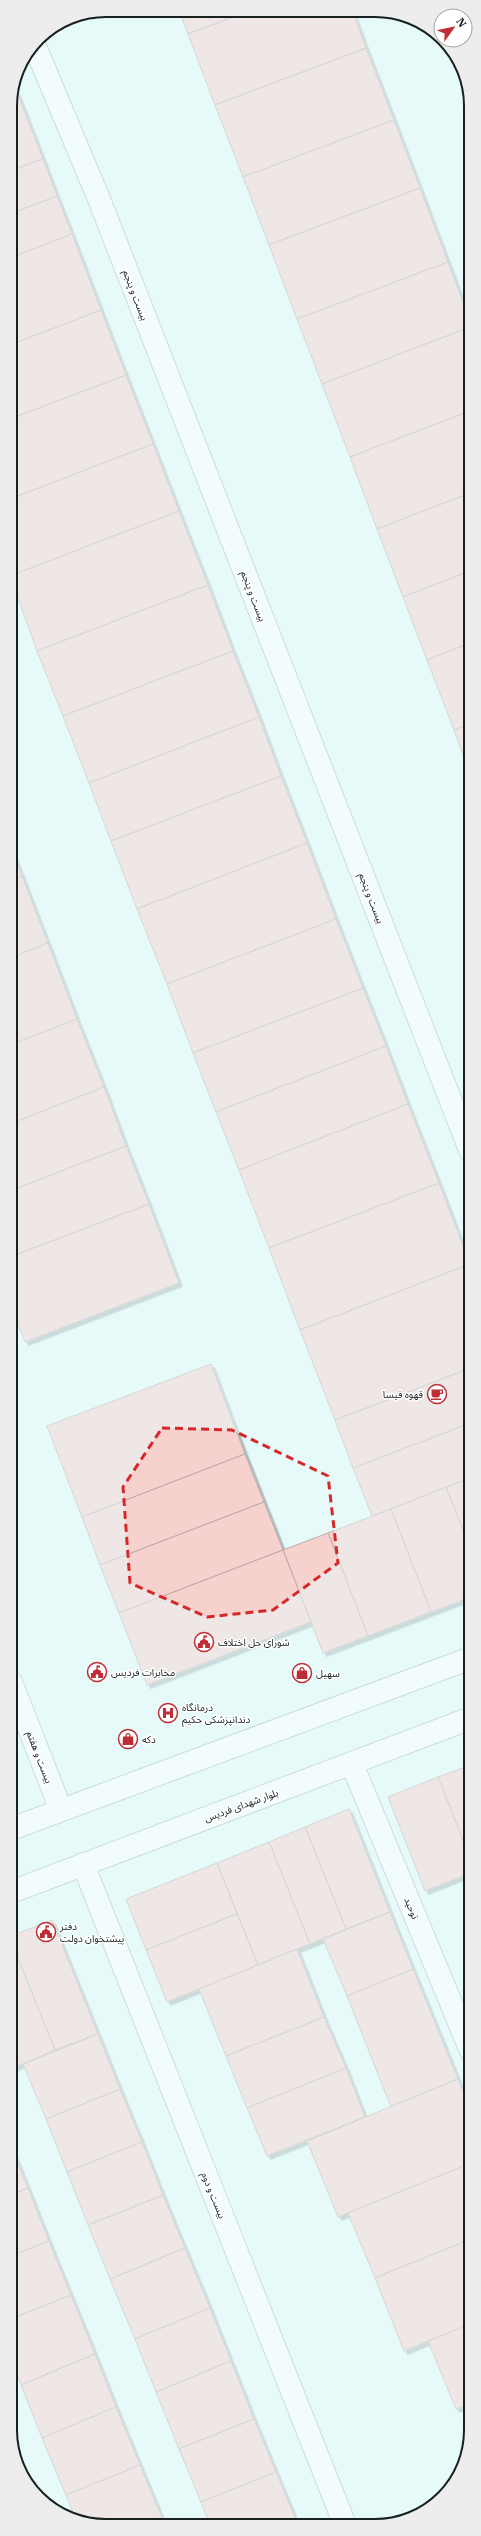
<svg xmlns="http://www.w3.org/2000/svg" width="481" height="2536" font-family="'IBM Plex Serif','Noto Sans Arabic',serif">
<defs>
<filter id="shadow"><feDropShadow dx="3.5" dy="3.5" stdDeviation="0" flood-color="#0004"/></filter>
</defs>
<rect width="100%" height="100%" fill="#e7fafa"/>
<g fill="#f6d1ce" stroke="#bcabaa" filter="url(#shadow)">
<path d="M 179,10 L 249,11 L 188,34 Z"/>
<path d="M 249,11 L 353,12 L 366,48 L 215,105 L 188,34 Z"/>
<path d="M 366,48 L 394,120 L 243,177 L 215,105 Z"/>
<path d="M 17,92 L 43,159 L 10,171 L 10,100 L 12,93 Z"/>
<path d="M 394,120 L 420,188 L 269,245 L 243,177 Z"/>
<path d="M 43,159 L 57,196 L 10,214 L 10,171 Z"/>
<path d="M 420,188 L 448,262 L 297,319 L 269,245 Z"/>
<path d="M 57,196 L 72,234 L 10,258 L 10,214 Z"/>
<path d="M 72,234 L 101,310 L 10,345 L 10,258 Z"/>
<path d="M 448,262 L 470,321 L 470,327 L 322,384 L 297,319 Z"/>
<path d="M 101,310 L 126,375 L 10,419 L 10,345 Z"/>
<path d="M 470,327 L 470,411 L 350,457 L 322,384 Z"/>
<path d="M 126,375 L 153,444 L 10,499 L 10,419 Z"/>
<path d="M 470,411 L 470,493 L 377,529 L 350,457 Z"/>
<path d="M 153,444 L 179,511 L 10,576 L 10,499 Z"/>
<path d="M 470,493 L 470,571 L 403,597 L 377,529 Z"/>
<path d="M 179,511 L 208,585 L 37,651 L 10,576 Z"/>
<path d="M 470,571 L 470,643 L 427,660 L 403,597 Z"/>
<path d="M 208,585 L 233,651 L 63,716 L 37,651 Z"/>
<path d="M 470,643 L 470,724 L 454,730 L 427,660 Z"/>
<path d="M 233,651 L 259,717 L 89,783 L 63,716 Z"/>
<path d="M 259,717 L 281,776 L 111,841 L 89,783 Z"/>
<path d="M 470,724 L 470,774 L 454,730 Z"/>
<path d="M 281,776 L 307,843 L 137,909 L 111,841 Z"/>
<path d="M 307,843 L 336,919 L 167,984 L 137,909 Z"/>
<path d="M 10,846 L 22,876 L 10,880 Z"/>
<path d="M 22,876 L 48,943 L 10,958 L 10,880 Z"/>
<path d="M 336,919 L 363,988 L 193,1053 L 167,984 Z"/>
<path d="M 48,943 L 77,1019 L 10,1045 L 10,958 Z"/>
<path d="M 363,988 L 386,1046 L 216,1112 L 193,1053 Z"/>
<path d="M 77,1019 L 104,1087 L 10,1124 L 10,1045 Z"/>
<path d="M 386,1046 L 408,1104 L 239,1170 L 216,1112 Z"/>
<path d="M 104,1087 L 126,1146 L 10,1191 L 10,1124 Z"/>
<path d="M 408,1104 L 439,1183 L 269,1248 L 239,1170 Z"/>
<path d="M 126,1146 L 149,1204 L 10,1257 L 10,1191 Z"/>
<path d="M 439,1183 L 470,1264 L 300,1330 L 269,1248 Z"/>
<path d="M 149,1204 L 179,1283 L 25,1342 L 11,1306 L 10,1257 Z"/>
<path d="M 470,1264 L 471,1368 L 335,1420 L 300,1330 Z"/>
<path d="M 211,1364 L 245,1454 L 82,1517 L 47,1426 Z"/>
<path d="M 471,1368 L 471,1423 L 353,1468 L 335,1420 Z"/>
<path d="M 471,1423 L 471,1478 L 372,1516 L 353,1468 Z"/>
<path d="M 245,1454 L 264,1502 L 100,1565 L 82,1517 Z"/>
<path d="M 471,1478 L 471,1550 L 446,1487 Z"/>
<path d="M 446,1487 L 471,1550 L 471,1597 L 431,1612 L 391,1509 Z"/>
<path d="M 264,1502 L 283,1550 L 119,1613 L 100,1565 Z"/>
<path d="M 391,1509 L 431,1612 L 368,1636 L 328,1533 Z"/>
<path d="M 328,1533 L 368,1636 L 323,1653 L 283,1550 Z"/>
<path d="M 283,1550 L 311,1622 L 147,1685 L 119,1613 Z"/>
<path d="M 471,1765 L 471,1860 L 438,1777 Z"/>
<path d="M 438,1777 L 471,1860 L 471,1873 L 425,1891 L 388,1797 Z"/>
<path d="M 349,1809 L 390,1912 L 346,1929 L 305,1827 Z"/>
<path d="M 305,1827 L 346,1929 L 310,1944 L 269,1842 Z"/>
<path d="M 269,1842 L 310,1944 L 258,1965 L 217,1863 Z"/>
<path d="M 217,1863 L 237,1914 L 146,1950 L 126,1899 Z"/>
<path d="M 390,1912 L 413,1969 L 347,1996 L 323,1939 Z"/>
<path d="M 237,1914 L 258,1965 L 167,2002 L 146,1950 Z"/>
<path d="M 52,1920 L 98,2034 L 55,2050 L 11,1941 L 11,1936 Z"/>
<path d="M 11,1941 L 55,2050 L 11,2069 Z"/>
<path d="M 297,1949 L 324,2017 L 226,2056 L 199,1989 Z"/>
<path d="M 413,1969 L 458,2079 L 391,2107 L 347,1996 Z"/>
<path d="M 324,2017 L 346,2068 L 247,2108 L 226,2056 Z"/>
<path d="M 98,2034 L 120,2089 L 46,2119 L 23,2064 Z"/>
<path d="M 346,2068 L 365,2117 L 267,2156 L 247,2108 Z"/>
<path d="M 458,2079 L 471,2111 L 471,2163 L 338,2217 L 307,2141 Z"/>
<path d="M 120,2089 L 142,2142 L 67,2172 L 46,2119 Z"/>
<path d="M 142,2142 L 163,2195 L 88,2225 L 67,2172 Z"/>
<path d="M 11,2146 L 28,2188 L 11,2195 Z"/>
<path d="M 471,2163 L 471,2239 L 375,2278 L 348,2213 Z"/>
<path d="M 28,2188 L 49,2241 L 11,2256 L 11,2195 Z"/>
<path d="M 163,2195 L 185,2248 L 110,2279 L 88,2225 Z"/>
<path d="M 471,2239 L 471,2324 L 404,2351 L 375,2278 Z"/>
<path d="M 49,2241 L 71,2295 L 11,2319 L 11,2256 Z"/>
<path d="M 185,2248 L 210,2308 L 135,2339 L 110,2279 Z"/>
<path d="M 71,2295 L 95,2354 L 21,2385 L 11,2360 L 11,2319 Z"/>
<path d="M 210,2308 L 231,2361 L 156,2392 L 135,2339 Z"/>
<path d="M 471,2324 L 471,2403 L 456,2409 L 428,2341 Z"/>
<path d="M 95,2354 L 116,2407 L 42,2438 L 21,2385 Z"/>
<path d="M 231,2361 L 254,2419 L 179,2449 L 156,2392 Z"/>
<path d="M 116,2407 L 140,2465 L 66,2495 L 42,2438 Z"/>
<path d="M 254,2419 L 276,2472 L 201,2502 L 179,2449 Z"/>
<path d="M 140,2465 L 162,2518 L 146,2524 L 87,2524 L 76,2520 L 66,2495 Z"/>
<path d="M 276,2472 L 298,2525 L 210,2525 L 201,2502 Z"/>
<path d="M 162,2518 L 164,2524 L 146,2524 Z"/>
</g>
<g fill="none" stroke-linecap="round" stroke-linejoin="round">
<defs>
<g id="minor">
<path d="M 34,44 L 99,199 L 470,1150"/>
<path d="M 11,1682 L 61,1810"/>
<path d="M 352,1764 L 471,2051"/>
<path d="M 83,1864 L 345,2525"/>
</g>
<g id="major">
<path d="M 11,1829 L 471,1658"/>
<path d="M 11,1892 L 471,1718"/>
</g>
</defs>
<use href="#minor" stroke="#a9babb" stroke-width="24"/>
<use href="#major" stroke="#a9babb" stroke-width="24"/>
<use href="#minor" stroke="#fff" stroke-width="22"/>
<use href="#major" stroke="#fff" stroke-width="22"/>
</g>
<path d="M0 0H481V2536H0ZM 162,1428 L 232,1430 L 328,1476 L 338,1563 L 273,1610 L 207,1617 L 130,1583 L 123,1487 Z" fill="#e7fafa" fill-opacity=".55" fill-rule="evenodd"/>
<path fill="none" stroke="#d62828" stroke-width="3" stroke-dasharray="8 5" stroke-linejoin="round" d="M 162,1428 L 232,1430 L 328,1476 L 338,1563 L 273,1610 L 207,1617 L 130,1583 L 123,1487 Z"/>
<defs>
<symbol id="cafe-ring" viewBox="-11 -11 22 22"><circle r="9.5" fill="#fff" stroke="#be2e36" stroke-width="1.5"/><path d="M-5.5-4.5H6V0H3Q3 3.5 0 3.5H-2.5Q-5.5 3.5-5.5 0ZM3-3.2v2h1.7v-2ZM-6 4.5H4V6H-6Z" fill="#be2e36"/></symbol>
<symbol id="civic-ring" viewBox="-11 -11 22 22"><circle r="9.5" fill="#fff" stroke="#be2e36" stroke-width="1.5"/><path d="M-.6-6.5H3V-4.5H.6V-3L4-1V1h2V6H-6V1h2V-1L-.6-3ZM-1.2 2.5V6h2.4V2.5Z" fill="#be2e36"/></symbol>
<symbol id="shop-ring" viewBox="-11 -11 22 22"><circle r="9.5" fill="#fff" stroke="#be2e36" stroke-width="1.5"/><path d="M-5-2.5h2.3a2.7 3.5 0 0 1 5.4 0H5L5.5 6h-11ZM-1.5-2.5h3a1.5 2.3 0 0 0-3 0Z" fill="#be2e36"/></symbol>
<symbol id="hospital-ring" viewBox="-11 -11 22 22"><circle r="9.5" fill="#fff" stroke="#be2e36" stroke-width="1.5"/><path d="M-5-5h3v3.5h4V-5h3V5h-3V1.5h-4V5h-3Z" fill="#be2e36"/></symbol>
</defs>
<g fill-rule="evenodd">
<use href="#cafe-ring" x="426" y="1383" width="22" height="22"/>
<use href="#civic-ring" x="193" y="1631" width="22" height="22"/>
<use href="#civic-ring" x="86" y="1661" width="22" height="22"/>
<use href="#shop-ring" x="291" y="1662" width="22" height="22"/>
<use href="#hospital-ring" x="157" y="1702" width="22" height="22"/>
<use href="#shop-ring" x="117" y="1728" width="22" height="22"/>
<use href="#civic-ring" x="35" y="1921" width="22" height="22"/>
</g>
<g text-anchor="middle" stroke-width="3" stroke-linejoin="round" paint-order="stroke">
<g font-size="10" fill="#192020" stroke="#fff">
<text transform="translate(136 295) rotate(69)" y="4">بیست و پنجم</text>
<text transform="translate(254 596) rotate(69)" y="4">بیست و پنجم</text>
<text transform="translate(372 898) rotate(69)" y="4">بیست و پنجم</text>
<text transform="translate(40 1757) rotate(69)" y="4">بیست و هفتم</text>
<text transform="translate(241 1805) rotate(-20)" y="4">بلوار شهدای فردیس</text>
<text transform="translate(412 1908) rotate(68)" y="4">توحید</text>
<text transform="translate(214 2195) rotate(68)" y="4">بیست و دوم</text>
</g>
<g font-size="10" fill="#192020" stroke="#fff" text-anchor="start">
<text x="423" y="1398" text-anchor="end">قهوه فیسا</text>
<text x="218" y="1646">شورای حل اختلاف</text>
<text x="111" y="1676">مخابرات فردیس</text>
<text x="316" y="1677">سهیل</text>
<text x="182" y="1711">درمانگاه<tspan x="182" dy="12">دندانپزشکی حکیم</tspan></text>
<text x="142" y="1743">دکه</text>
<text x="60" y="1930">دفتر<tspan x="60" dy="12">پیشتخوان دولت</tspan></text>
</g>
</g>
<path d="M0 0H481V2536H0ZM106 17H375A89 89 0 0 1 464 106V2430A89 89 0 0 1 375 2519H106A89 89 0 0 1 17 2430V106A89 89 0 0 1 106 17Z" fill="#ededed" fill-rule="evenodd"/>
<path fill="none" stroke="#192020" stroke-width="2" d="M106 17H375A89 89 0 0 1 464 106V2430A89 89 0 0 1 375 2519H106A89 89 0 0 1 17 2430V106A89 89 0 0 1 106 17Z"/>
<g transform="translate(453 28) rotate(57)"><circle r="19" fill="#ffffff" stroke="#a3a6a6"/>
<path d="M0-3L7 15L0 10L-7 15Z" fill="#be2e36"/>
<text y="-6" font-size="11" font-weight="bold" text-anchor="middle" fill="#192020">N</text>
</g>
</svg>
